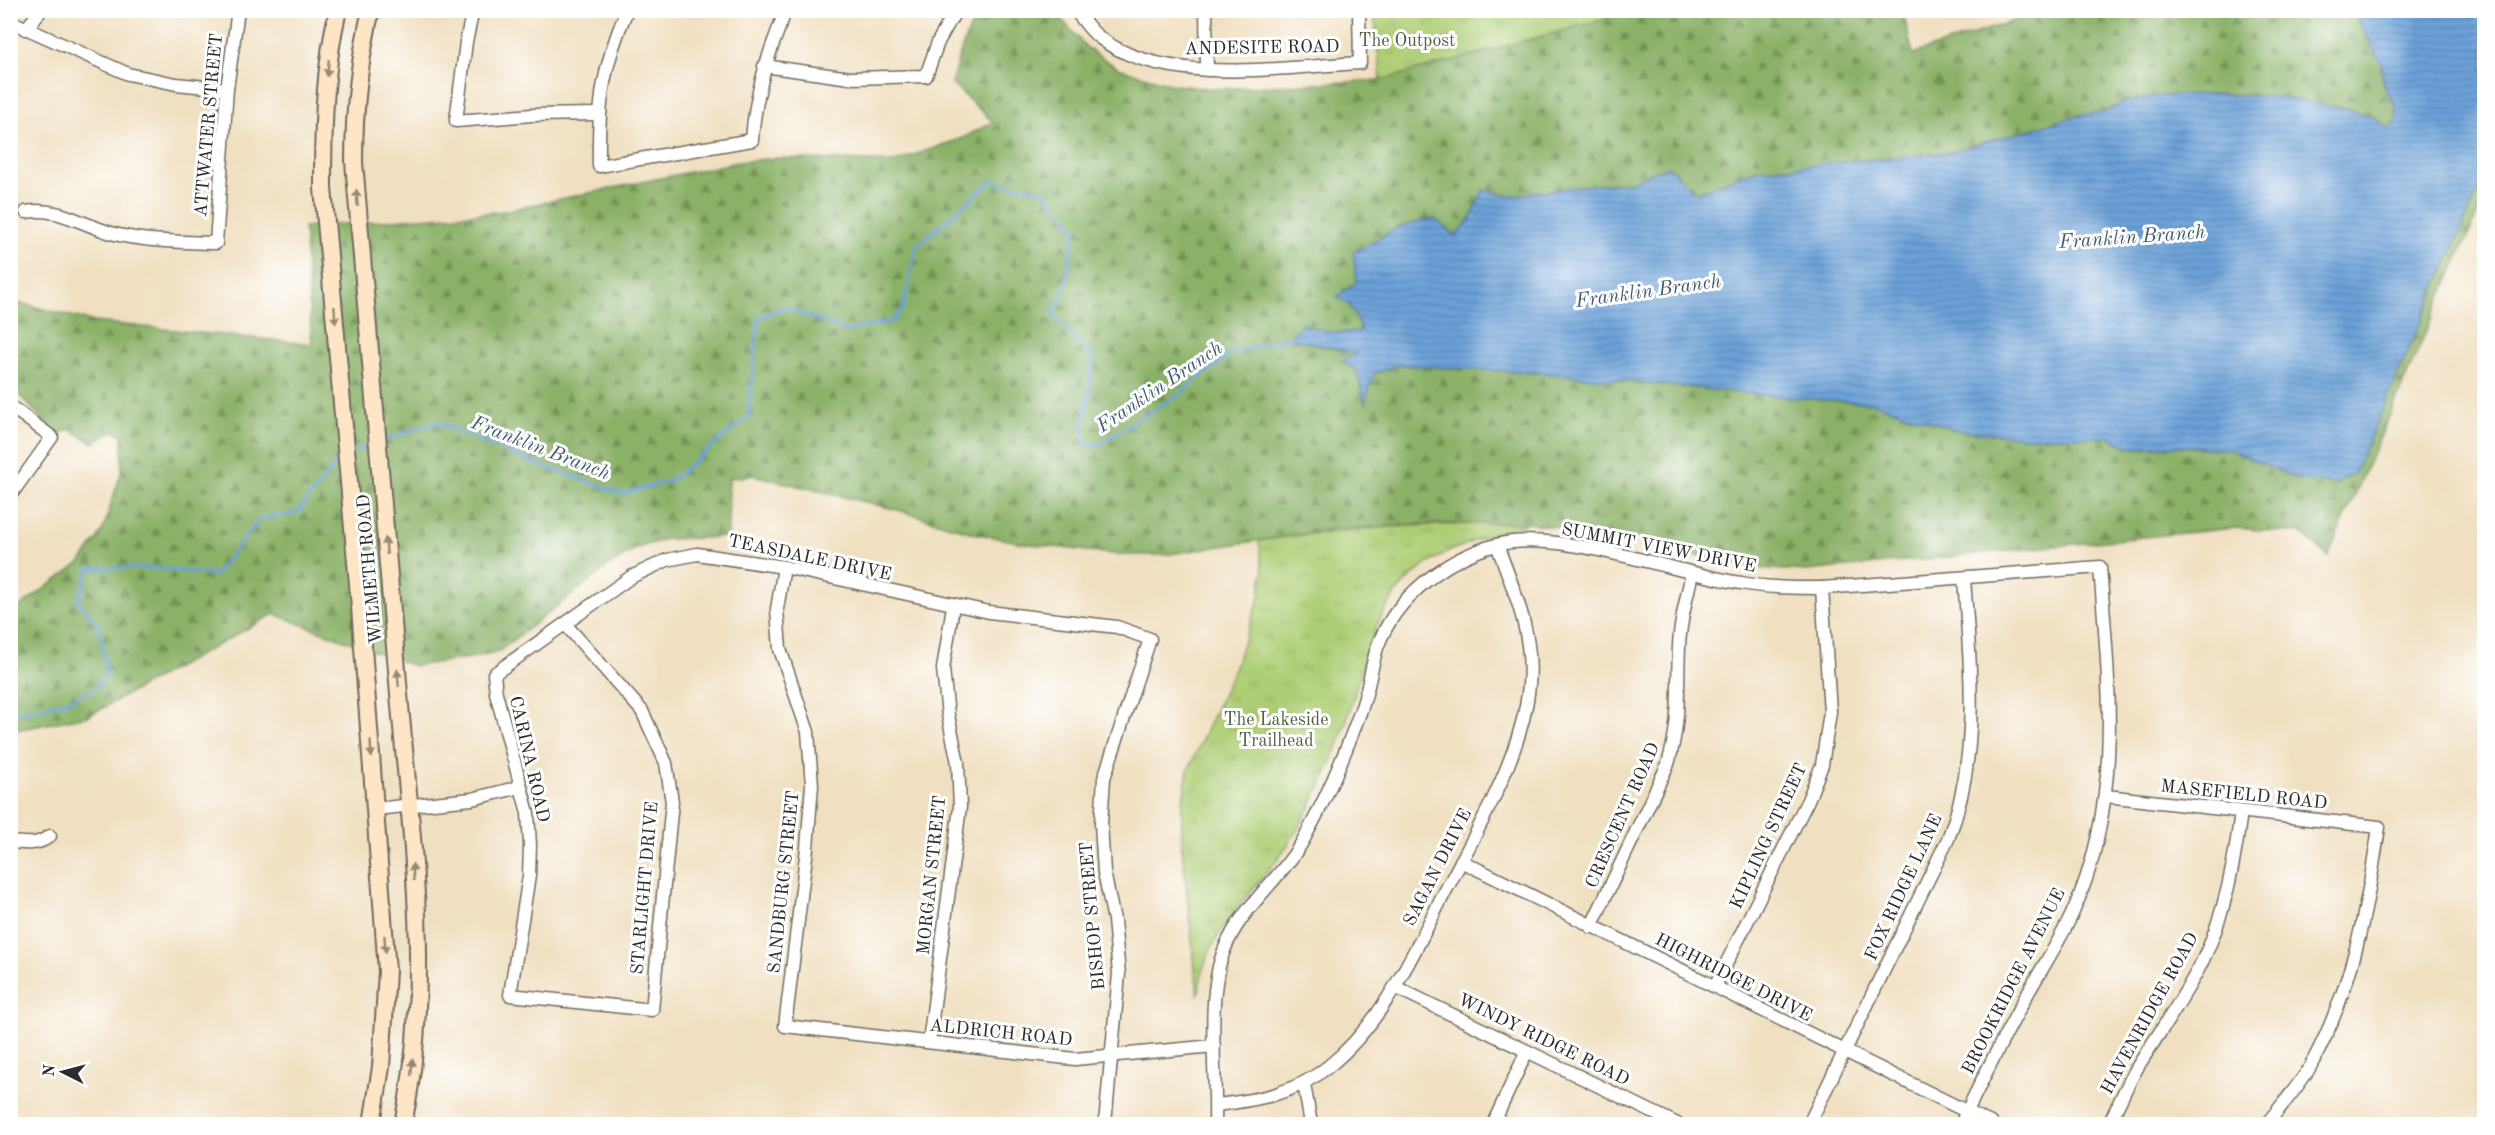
<svg xmlns="http://www.w3.org/2000/svg" width="2495" height="1135" font-family="'Old Standard TT',serif">
<defs>
<pattern id="forest-firs" width="22" height="20" patternUnits="userSpaceOnUse" patternTransform="scale(1.5)"><rect width="22" height="20" fill="#8ab166"/><path d="M5 1l3.5 6h-7zM16 11l3.5 6h-7z" fill="#719054"/></pattern>
<pattern id="park-tufts" width="24" height="20" patternUnits="userSpaceOnUse" patternTransform="scale(1.5)"><rect width="24" height="20" fill="#aece75"/><path d="M3 7l-1-3M5 7V3M7 7l1-3M15 17l-1-3M17 17v-4M19 17l1-3" fill="none" stroke="#96b165"/></pattern>
<pattern id="water-rules" width="6" height="5" patternUnits="userSpaceOnUse" patternTransform="scale(1.5)"><rect width="6" height="5" fill="#6ca2d9"/><path d="M0 2.5h6" fill="none" stroke="#5984b0"/></pattern>
</defs>
<rect width="100%" height="100%" fill="#fff"/>
<filter id="ink" filterUnits="userSpaceOnUse"><feTurbulence type="fractalNoise" baseFrequency=".0167" numOctaves="2"/><feDisplacementMap in="SourceGraphic" scale="12" xChannelSelector="R" yChannelSelector="G"/><feConvolveMatrix kernelMatrix="1 2 1 2 8 2 1 2 1" color-interpolation-filters="sRGB"/></filter>
<filter id="wash" filterUnits="userSpaceOnUse"><feTurbulence type="fractalNoise" baseFrequency=".008" numOctaves="4" result="noise"/><feDisplacementMap in="SourceGraphic" scale="24" xChannelSelector="R" yChannelSelector="G"/><feGaussianBlur stdDeviation="1.35" result="paint"/><feColorMatrix in="noise" values="0 0 0 0 0 0 0 0 0 0 0 0 0 0 0 0 0 1.4 0 .05"/><feComposite in="paint" operator="in"/></filter>
<g filter="url(#wash)">
<rect width="100%" height="100%" fill="#f0e0c1"/>
<path fill="url(#forest-firs)" stroke="#5a6e48" stroke-width="1.5" d="M 981,11 L 1054,11 L 1088,49 L 1118,68 L 1173,85 L 1215,89 L 1381,80 L 1634,11 L 1903,11 L 1913,54 L 2044,11 L 2353,11 L 2382,64 L 2383,85 L 2396,107 L 2396,123 L 2388,129 L 2376,118 L 2340,107 L 2275,97 L 2208,94 L 2124,102 L 2106,112 L 2080,115 L 1948,153 L 1755,170 L 1696,193 L 1668,166 L 1632,182 L 1574,187 L 1510,196 L 1483,190 L 1471,218 L 1456,237 L 1357,282 L 1349,304 L 1362,330 C 1340,335 1323,333 1302,324 L 1319,346 L 1357,353 L 1343,361 L 1357,371 L 1365,402 L 1374,374 L 1398,365 L 1555,374 L 1785,397 L 1873,403 L 1961,431 L 2027,437 L 2109,437 L 2130,448 L 2180,446 L 2232,450 L 2297,479 L 2354,474 L 2484,178 L 2484,199 L 2328,556 L 2301,533 L 2234,528 L 1807,571 L 1754,568 L 1683,553 L 1633,537 L 1528,523 L 1421,524 L 1329,530 L 1163,555 L 1120,555 L 1023,543 L 973,533 L 902,511 L 753,475 L 729,478 L 728,537 L 666,539 L 637,548 L 614,562 L 499,651 L 476,657 L 414,666 L 274,614 L 88,716 L 11,731 L 11,613 L 81,562 L 102,532 L 122,470 L 122,434 L 113,431 L 94,443 L 69,429 L 57,435 L 11,386 L 11,301 L 95,322 L 312,344 L 304,227 L 498,212 L 738,162 L 777,158 L 895,162 L 965,137 L 993,122 L 951,83 C 959,58 965,31 981,11 Z"/>
<g fill="url(#park-tufts)" stroke="#6c7c50" stroke-width="1.5">
<path d="M 1374,10 L 1634,10 L 1634,11 L 1381,80 Z"/>
<path d="M 1528,523 C 1480,539 1429,551 1397,592 C 1367,631 1362,674 1347,719 C 1335,758 1308,817 1284,850 C 1249,900 1204,930 1198,997 L 1182,846 L 1182,806 L 1188,771 L 1235,667 L 1260,596 L 1263,571 L 1259,541 C 1349,527 1437,524 1528,523 Z"/>
</g>
<path fill="url(#water-rules)" stroke="#4c6682" stroke-width="1.5" d="M 2353,11 L 2484,11 L 2484,178 L 2354,474 L 2335,484 L 2297,479 L 2232,450 L 2180,446 L 2130,448 L 2109,437 L 2027,437 L 1961,431 L 1873,403 L 1785,397 L 1555,374 L 1398,365 L 1374,374 L 1365,403 L 1357,371 L 1342,361 L 1356,353 L 1289,338 L 1302,324 C 1323,332 1340,335 1362,330 L 1349,304 L 1336,297 L 1357,282 L 1353,253 L 1399,227 L 1434,218 L 1456,236 L 1471,218 L 1483,190 L 1510,196 L 1574,187 L 1632,182 L 1668,166 L 1696,193 L 1755,170 L 1948,153 L 2080,115 L 2106,112 L 2124,102 L 2157,96 L 2208,94 L 2275,97 L 2340,107 L 2376,118 L 2388,129 L 2396,123 L 2396,107 L 2383,85 L 2382,64 Z"/>
<g fill="none" stroke-linecap="round" stroke-linejoin="round">
<g stroke="#6ca2d9" stroke-width="3">
<path d="M 384,440 L 437,422 L 523,459 L 623,494 L 672,480 L 748,417 L 759,318 L 785,307 L 846,331 L 893,321 L 903,309 L 917,246 L 992,181 L 1044,191 L 1075,228 L 1066,285 L 1053,315 L 1094,360 L 1082,440 L 1096,446 L 1177,396 L 1232,353 L 1291,337"/>
<path d="M 353,451 L 372,445"/>
<path d="M 10,709 L 28,712 L 70,700 L 96,688 L 107,673 L 99,627 L 78,600 L 90,568 L 158,568 L 215,575 L 260,519 L 297,513 L 340,459"/>
</g>
</g>
</g>
<g filter="url(#ink)">
<g fill="none" stroke-linecap="round" stroke-linejoin="round">
<defs>
<g id="street">
<path d="M 473,10 L 466,42 L 456,121 L 532,115 L 598,114"/>
<path d="M 627,10 C 602,68 598,104 599,166 L 752,140 C 755,93 768,54 786,10"/>
<path d="M 1075,10 C 1083,19 1090,31 1100,38 C 1164,87 1283,67 1360,63 L 1359,10"/>
<path d="M 1206,10 L 1207,70"/>
<path d="M 10,21 L 128,74 L 176,84 L 227,89"/>
<path d="M 26,29 L 41,10"/>
<path d="M 764,66 L 850,78 L 926,76 L 938,42 L 956,10"/>
<path d="M 26,212 C 61,206 86,228 119,235 C 151,242 184,242 216,243 L 227,89 L 238,10"/>
<path d="M 10,406 L 52,437 L 10,496"/>
<path d="M 784,567 L 777,609 L 780,649 L 808,732 L 812,785 L 807,848 L 785,1026 L 1075,1059 L 1214,1046"/>
<path d="M 565,624 L 642,711 L 666,763 L 672,802 L 652,1010 L 510,995 L 529,876 L 530,845 L 528,813 L 496,693 L 494,674 L 631,577 L 667,560 L 697,554 L 784,567 L 989,612 L 1117,627 L 1150,639 L 1104,778 L 1101,824 L 1104,872 L 1114,920 L 1119,974 L 1105,1124"/>
<path d="M 2106,796 L 2379,827 C 2367,910 2352,990 2311,1065 C 2299,1087 2281,1105 2267,1124"/>
<path d="M 375,809 L 472,799 L 520,787"/>
<path d="M 10,842 C 26,843 37,846 50,836"/>
<path d="M 1461,861 L 1992,1124"/>
<path d="M 1591,927 L 1668,764 C 1681,720 1677,690 1679,646 C 1680,621 1687,597 1692,573"/>
<path d="M 1715,986 L 1808,800 L 1822,765 L 1830,712 L 1822,588"/>
<path d="M 1395,987 L 1677,1124"/>
<path d="M 929,1042 L 960,807 L 958,763 L 948,715 L 943,669 L 953,606"/>
<path d="M 1304,1084 L 1311,1124"/>
<path d="M 1216,1105 C 1258,1100 1295,1094 1329,1066 C 1385,1021 1414,951 1446,890 C 1478,829 1523,753 1529,685 C 1534,635 1514,590 1497,545"/>
<path d="M 1215,1124 C 1217,1072 1205,996 1225,948 C 1243,904 1283,878 1305,837 C 1328,795 1346,752 1362,707 C 1369,688 1371,667 1377,648 C 1395,597 1445,559 1496,545 C 1558,528 1675,573 1741,583 C 1768,588 1795,588 1822,588 L 2100,567 C 2109,683 2123,802 2073,912 C 2061,939 2044,965 2029,991 C 2005,1035 1982,1079 1961,1124"/>
<path d="M 1493,1124 L 1527,1051"/>
<path d="M 1809,1124 L 1948,839 C 1981,755 1970,666 1964,578"/>
<path d="M 2109,1124 C 2119,1104 2128,1082 2140,1063 C 2161,1030 2184,998 2202,962 C 2225,915 2234,864 2241,812"/>
</g>
<g id="secondary">
<path d="M 338,10 C 324,69 323,128 323,188 L 360,607 L 387,971 L 381,1067 L 372,1124"/>
<path d="M 371,10 C 359,61 354,111 354,162 C 368,340 384,517 399,694 C 411,836 433,984 403,1124"/>
</g>
</defs>
<use href="#street" stroke="#706a60" stroke-width="15"/>
<use href="#secondary" stroke="#706a60" stroke-width="20"/>
<use href="#street" stroke="#fff" stroke-width="12"/>
<use href="#secondary" stroke="#fde5c5" stroke-width="16"/>
</g>
<defs><path id="oneway-solid" d="M-6-.8H1V-3.2L6.5 0L1 3.2V.8H-6Z" transform="scale(1.5)"/></defs>
<g fill="#948878">
<use href="#oneway-solid" transform="translate(328 68) rotate(95)"/>
<use href="#oneway-solid" transform="translate(357 198) rotate(-94)"/>
<use href="#oneway-solid" transform="translate(335 315) rotate(85)"/>
<use href="#oneway-solid" transform="translate(386 546) rotate(-95)"/>
<use href="#oneway-solid" transform="translate(398 678) rotate(-95)"/>
<use href="#oneway-solid" transform="translate(371 749) rotate(86)"/>
<use href="#oneway-solid" transform="translate(413 872) rotate(-94)"/>
<use href="#oneway-solid" transform="translate(385 944) rotate(86)"/>
<use href="#oneway-solid" transform="translate(412 1067) rotate(-84)"/>
</g>
</g>
<g text-anchor="middle" stroke-width="6" stroke-linejoin="round" paint-order="stroke">
<g font-size="18" fill="#525c41" stroke="#fff">
<text x="1407" y="46">The Outpost</text>
<text x="1276" y="725">The Lakeside<tspan x="1276" dy="21">Trailhead</tspan></text>
</g>
<g font-size="18" fill="#2b2b2b" stroke="#fff">
<text transform="translate(1262 47) rotate(-1)" y="6">ANDESITE ROAD</text>
<text transform="translate(208 125) rotate(-85)" y="6">ATTWATER STREET</text>
<text transform="translate(1659 547) rotate(11)" y="6">SUMMIT VIEW DRIVE</text>
<text transform="translate(810 557) rotate(12)" y="6">TEASDALE DRIVE</text>
<text transform="translate(369 569) rotate(-95)" y="6">WILMETH ROAD</text>
<text transform="translate(530 759) rotate(77)" y="6">CARINA ROAD</text>
<text transform="translate(2244 794) rotate(6)" y="6">MASEFIELD ROAD</text>
<text transform="translate(1622 815) rotate(-66)" y="6">CRESCENT ROAD</text>
<text transform="translate(1768 836) rotate(-65)" y="6">KIPLING STREET</text>
<text transform="translate(1437 867) rotate(-63)" y="6">SAGAN DRIVE</text>
<text transform="translate(931 875) rotate(-84)" y="6">MORGAN STREET</text>
<text transform="translate(783 882) rotate(-84)" y="6">SANDBURG STREET</text>
<text transform="translate(1903 887) rotate(-65)" y="6">FOX RIDGE LANE</text>
<text transform="translate(644 888) rotate(-85)" y="6">STARLIGHT DRIVE</text>
<text transform="translate(1092 916) rotate(-95)" y="6">BISHOP STREET</text>
<text transform="translate(1734 977) rotate(27)" y="6">HIGHRIDGE DRIVE</text>
<text transform="translate(2013 981) rotate(-63)" y="6">BROOKRIDGE AVENUE</text>
<text transform="translate(2149 1013) rotate(-61)" y="6">HAVENRIDGE ROAD</text>
<text transform="translate(1001 1032) rotate(6)" y="6">ALDRICH ROAD</text>
<text transform="translate(1544 1039) rotate(26)" y="6">WINDY RIDGE ROAD</text>
</g>
<g font-size="20" font-style="italic" fill="#455b71" stroke="#fff">
<text transform="translate(2132 236) rotate(-4)" y="7">Franklin Branch</text>
<text transform="translate(1648 290) rotate(-8)" y="7">Franklin Branch</text>
<text transform="translate(1159 386) rotate(-34)" y="7">Franklin Branch</text>
<text transform="translate(541 447) rotate(21)" y="7">Franklin Branch</text>
</g>
</g>
<rect width="2495" height="1135" fill="none" stroke="#fff" stroke-width="36"/>
<g transform="translate(63 1072) rotate(276)" stroke="#ffffff" stroke-width="4.5" paint-order="stroke">
<path d="M0-4.5L10 22L0 15L-10 22Z" fill="#2b2b2b"/>
<text y="-9" font-size="16" font-weight="bold" text-anchor="middle" fill="#2b2b2b">N</text>
</g>
</svg>
